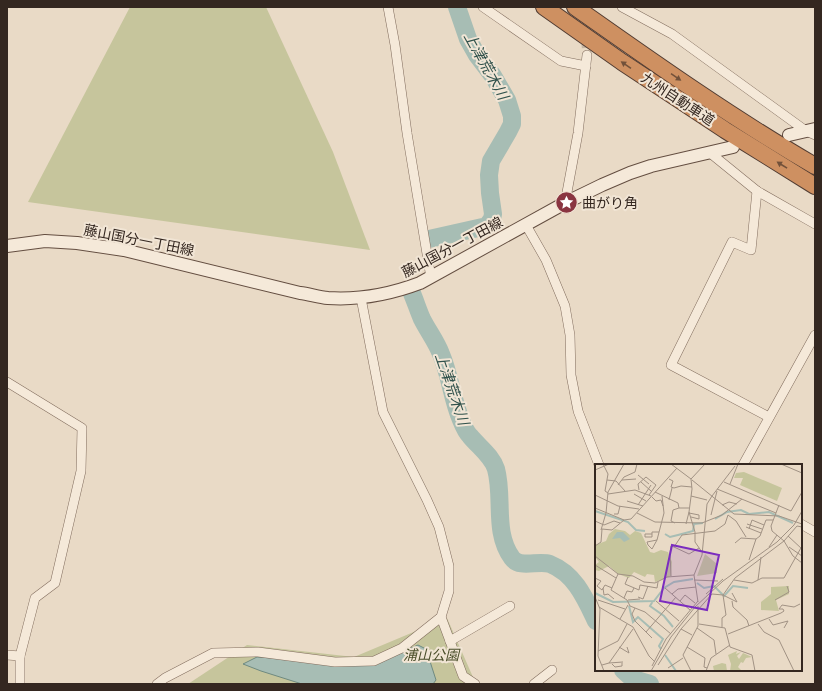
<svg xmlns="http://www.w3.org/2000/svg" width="822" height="691" font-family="'Zilla Slab','Noto Sans JP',serif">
<rect width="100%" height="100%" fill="#e9dac6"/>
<g fill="#c6c59c">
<path d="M 130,7 L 266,7 L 333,152 L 370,250 L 28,202 Z"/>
<path d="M 447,618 L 476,684 L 188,684 L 247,645 L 354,657 Z"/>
</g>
<path fill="#a7bdb4" stroke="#6f8a80" d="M 418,645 L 426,649 L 436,680 L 433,684 L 302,684 L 261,671 L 243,664 L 257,657 L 376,664 Z"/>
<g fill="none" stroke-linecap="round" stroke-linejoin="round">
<g stroke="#a7bdb4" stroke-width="18">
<path d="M 429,239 L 487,226 L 492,219 L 493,214 L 490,193 L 489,175 L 491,161 L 508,132 L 512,124 L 512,116 L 507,100 L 493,76 L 477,55 L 468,39 L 457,7"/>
<path d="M 411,291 C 415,300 418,310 422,319 C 428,331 436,341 441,354 C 450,375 452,399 461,420 C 463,425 466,432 470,436 C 479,447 492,456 496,469 C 504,498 493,532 512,558 C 520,569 538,560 550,564 C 575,574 585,598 596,621"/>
<path d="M 623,670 L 633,679 L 650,684"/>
</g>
<path stroke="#c5b6a5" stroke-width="9" stroke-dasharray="9 4.5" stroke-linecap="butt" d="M 583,12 L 587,55"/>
<defs>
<g id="street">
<path d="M 388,7 L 395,45 L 407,133 L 431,278"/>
<path d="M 483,7 L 561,61 L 586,66"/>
<path d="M 622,7 L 672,34 L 806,131 L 815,135"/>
<path d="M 709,152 L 757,191 L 815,224"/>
<path d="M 757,191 L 751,250 L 732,242 L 671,365 L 769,417"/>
<path d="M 565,203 L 578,133 L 587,55"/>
<path d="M 526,225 L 546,260 L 565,306 L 570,335 L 571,375 L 578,411 L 599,465"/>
<path d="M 7,382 L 82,428 L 81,471 L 55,583 L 35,598 L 20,656 L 7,655"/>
<path d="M 743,465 L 815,335"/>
<path d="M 801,524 L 815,532"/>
<path d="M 441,617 L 463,676 L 475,684"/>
<path d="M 450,641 L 510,606"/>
<path d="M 20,656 L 20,684"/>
<path d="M 157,684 L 165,678 L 213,653 L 258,652 L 335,662 L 374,661 L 402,648 L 441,617 L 449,591 L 449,566 L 439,527 L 427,500 L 383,412 L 361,298"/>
<path d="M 534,684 L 552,670"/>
</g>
<g id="secondary">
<path d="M 789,135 L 815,129"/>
<path d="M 7,246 L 45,241 L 77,243 L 124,250 L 300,293 C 309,294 318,297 328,298 C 359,300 391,294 420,283 L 565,203 L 602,185 L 630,173 L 651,166 L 733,147"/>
</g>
<g id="highway">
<path d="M 544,7 L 622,62 L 725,130 L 815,186"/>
<path d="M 575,7 C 653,62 732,118 815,166"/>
</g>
</defs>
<use href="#street" stroke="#826d5e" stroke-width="10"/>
<use href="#secondary" stroke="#644e41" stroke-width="14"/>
<use href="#highway" stroke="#513c32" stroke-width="18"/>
<use href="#street" stroke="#f5e9d9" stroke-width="9"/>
<use href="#secondary" stroke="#f5e9d9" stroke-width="12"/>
<use href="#highway" stroke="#ce9061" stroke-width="16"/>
</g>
<defs><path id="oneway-solid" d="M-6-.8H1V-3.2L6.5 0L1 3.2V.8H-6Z"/></defs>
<g fill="#72513a">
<use href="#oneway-solid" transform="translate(626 65) rotate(-146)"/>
<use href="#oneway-solid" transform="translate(676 77) rotate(34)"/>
<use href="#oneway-solid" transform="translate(782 165) rotate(-148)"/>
</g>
<defs>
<symbol id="sight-disc" viewBox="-11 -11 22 22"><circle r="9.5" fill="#8a3541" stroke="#f1e5d5"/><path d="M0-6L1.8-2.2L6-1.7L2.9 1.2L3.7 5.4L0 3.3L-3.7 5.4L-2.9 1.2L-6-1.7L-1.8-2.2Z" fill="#fff"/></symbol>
</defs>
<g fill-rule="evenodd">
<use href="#sight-disc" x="554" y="190" width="25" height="25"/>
</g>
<g text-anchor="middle" stroke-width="4" stroke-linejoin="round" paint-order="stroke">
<g font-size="14" fill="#342720" stroke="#f1e5d5">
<text transform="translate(678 99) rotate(33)" y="5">九州自動車道</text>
<text transform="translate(139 240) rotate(11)" y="5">藤山国分一丁田線</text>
<text transform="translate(452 247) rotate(-28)" y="5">藤山国分一丁田線</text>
</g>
<g font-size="14" fill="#342720" stroke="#f1e5d5" text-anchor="start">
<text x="582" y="208">曲がり角</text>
</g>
<g font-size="14" font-style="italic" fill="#4a4e29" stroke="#f1e5d5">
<text x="431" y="660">浦山公園</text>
</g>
<g font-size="15" font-style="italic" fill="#31524c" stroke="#f1e5d5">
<text transform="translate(486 66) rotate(61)" y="5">上津荒木川</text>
<text transform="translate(452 389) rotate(71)" y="5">上津荒木川</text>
</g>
</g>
<g transform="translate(595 464)">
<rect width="207" height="207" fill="#e9dac6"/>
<path d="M 149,8 L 187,24 L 182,37 L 145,21 L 148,14 L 139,14 L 141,9 ZM 20,65 L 30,67 L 35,71 L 40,67 L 46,69 L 55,88 L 59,89 L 66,86 L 73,88 L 77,98 L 76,112 L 60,118 L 59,111 L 52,110 L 50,113 L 39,108 L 34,114 L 23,110 L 14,102 L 4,107 L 0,106 L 0,101 L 4,98 L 0,93 L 0,81 L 11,77 L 14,70 ZM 110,90 L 122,100 L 122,109 L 102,112 ZM 194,122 L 194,130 L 181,136 L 184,147 L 166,146 L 166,138 L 176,130 L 176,123 ZM 142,187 L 141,190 L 146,188 L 142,192 L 144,195 L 148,189 L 157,193 L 151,194 L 148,199 L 146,198 L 143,203 L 147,207 L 135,207 L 136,200 L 133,191 ZM 127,199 L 131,200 L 132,207 L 119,207 L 118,202 Z" fill="#c6c59c"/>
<path d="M 22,68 L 28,68 L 35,75 L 29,78 L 25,74 L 17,75 Z" fill="#a7bdb4"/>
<path fill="none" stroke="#a7bdb4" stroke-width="2" d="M 0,47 L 33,58 L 41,66 L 50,67M 120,55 L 132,48 L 146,46 L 154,50 L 174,48 L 198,59M 70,70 L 75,73 L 83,71 L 98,67 L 99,60 L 108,59M 102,119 L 109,124 L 119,122 L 129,132 L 138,122 L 153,124M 0,129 L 18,138 L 59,137 L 69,124 L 79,118 L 98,115M 58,137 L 55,142 L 69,152 L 78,163M 34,142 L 38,158 L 43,153 L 68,175 L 64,182 L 66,185M 70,191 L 81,207"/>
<path fill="none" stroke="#a19284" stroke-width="1" d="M 8,0 L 13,10 L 10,27 L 13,29M 76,0 L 96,15M 186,0 L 207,9M 0,6 L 14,0M 43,11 L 54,20M 74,15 L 78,17 L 76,23 L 79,24 L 86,22 L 97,23M 96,15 L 97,25 L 94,48 L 100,68 L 100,78 L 107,88M 96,15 L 110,0M 12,16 L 21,17 L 30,27M 27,16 L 41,15M 97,16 L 139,50 L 184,52 L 207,60M 46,18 L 56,27M 129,18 L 196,47 L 207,28M 135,20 L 143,0M 23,21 L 29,13 L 40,8 L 42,0M 122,25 L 181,49M 44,26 L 43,20 L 51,13 L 61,21 L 54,31M 60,28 L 83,39 L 84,44 L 94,44M 13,30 L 40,26 L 56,32M 39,30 L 51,37M 0,31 L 23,42 L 44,45M 96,32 L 112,36M 117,32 L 140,2M 57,33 L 61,37 L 66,36 L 68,42M 74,36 L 77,24M 32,37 L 48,42M 43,41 L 56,21M 127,41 L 134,38 L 142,40M 184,41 L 176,62 L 177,67 L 189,77 L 198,92 L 207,99M 0,44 L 29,56M 42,49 L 60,58 L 107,59 L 127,51 L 147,35M 94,49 L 104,51 L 104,55 L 96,53M 19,50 L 23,50 L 25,42M 116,51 L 122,27M 133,51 L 141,57 L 151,73M 0,57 L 9,61 L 19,57 L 25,59M 80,59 L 76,57 L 78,46 L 84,44M 91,60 L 94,48M 152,60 L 167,65M 151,63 L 166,69M 154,65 L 157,56 L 169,61M 6,66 L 11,49 L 13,28 L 29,0M 57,70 L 50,70 L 50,73 L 57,73 L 57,68 L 64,68M 193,72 L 207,85M 62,76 L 69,49 L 67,32M 62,76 L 57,85 L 53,81 L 52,78 ZM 140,79 L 146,74 L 161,75 L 165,72 L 171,56 L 178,56M 0,82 L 6,78 L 7,65 L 17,66 L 29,56 L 36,55 L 82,4M 174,83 L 182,71M 194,83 L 207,92M 104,84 L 94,90 L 79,83 L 87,71 L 120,67 L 130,60 L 133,51M 0,92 L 23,110 L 38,112 L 49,118 L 60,119 L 72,113 L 99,111M 154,96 L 161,75M 0,101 L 21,114M 23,110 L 16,126 L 32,136 L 35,142 L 50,148 L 76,170M 76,112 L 75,89 L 76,82 L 79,83M 33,113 L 30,120 L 44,126 L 45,121 L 62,124 L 63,118M 0,114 L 6,117 L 2,122 L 7,126 L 10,121 L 17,124M 99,116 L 123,117M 139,116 L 157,119 L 167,114 L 189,114 L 207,82M 163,116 L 166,93M 8,124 L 9,131 L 13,130 L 19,135M 70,124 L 95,146M 77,130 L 83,125 L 101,123M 111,130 L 128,115M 117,130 L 128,131 L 142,138 L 137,129M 0,133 L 5,145 L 3,192 L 9,207M 43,133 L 48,135 L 53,122M 29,134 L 32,127 L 37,128 L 39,124M 3,136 L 30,145M 33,136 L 45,135M 180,136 L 194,128 L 192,122M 61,137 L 84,157M 85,137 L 90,131 L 100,139M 137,137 L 138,143 L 152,156 L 154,162M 103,138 L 99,111 L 107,91 L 112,40 L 117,32M 4,143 L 38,163 L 54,192 L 60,198M 40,144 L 37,150 L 40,157 L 57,174M 25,155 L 33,141M 174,155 L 178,161 L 193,157 L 189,164M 104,160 L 130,164 L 135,183 L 157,191 L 160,207M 163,160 L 169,168 L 184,176 L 199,207M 127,163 L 127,154 L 131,151 L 128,131 L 140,114 L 189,77 L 202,62 L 207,63M 102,164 L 119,176 L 121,190M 86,165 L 97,171M 51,168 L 81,133M 133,170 L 186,149 L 189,147 L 188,145 L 184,145 L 187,141 L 199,143 L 205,140M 24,183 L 34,189 L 32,183M 92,183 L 110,194 L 109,203 L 112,204M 3,187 L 23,177 L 32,160M 14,199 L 28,198M 17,200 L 20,203 L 27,202 L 27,199M 7,201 L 14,199 L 38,165M 63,201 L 86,165 L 117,130M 57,202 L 71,175 L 103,137M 73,204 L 88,194M 56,207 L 76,173 L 100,143 L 128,117 L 182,78 L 199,61 L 207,47M 96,207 L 88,191 L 103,162 L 103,142M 111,207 L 116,194 L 135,181"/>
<path fill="#7b2cbf" fill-opacity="0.15" stroke="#7b2cbf" stroke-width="2" d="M 77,81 L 124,91 L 112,146 L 65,137 Z"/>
<rect width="207" height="207" fill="none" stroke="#342720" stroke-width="2"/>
</g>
<rect width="822" height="691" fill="none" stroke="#342720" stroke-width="16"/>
</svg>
